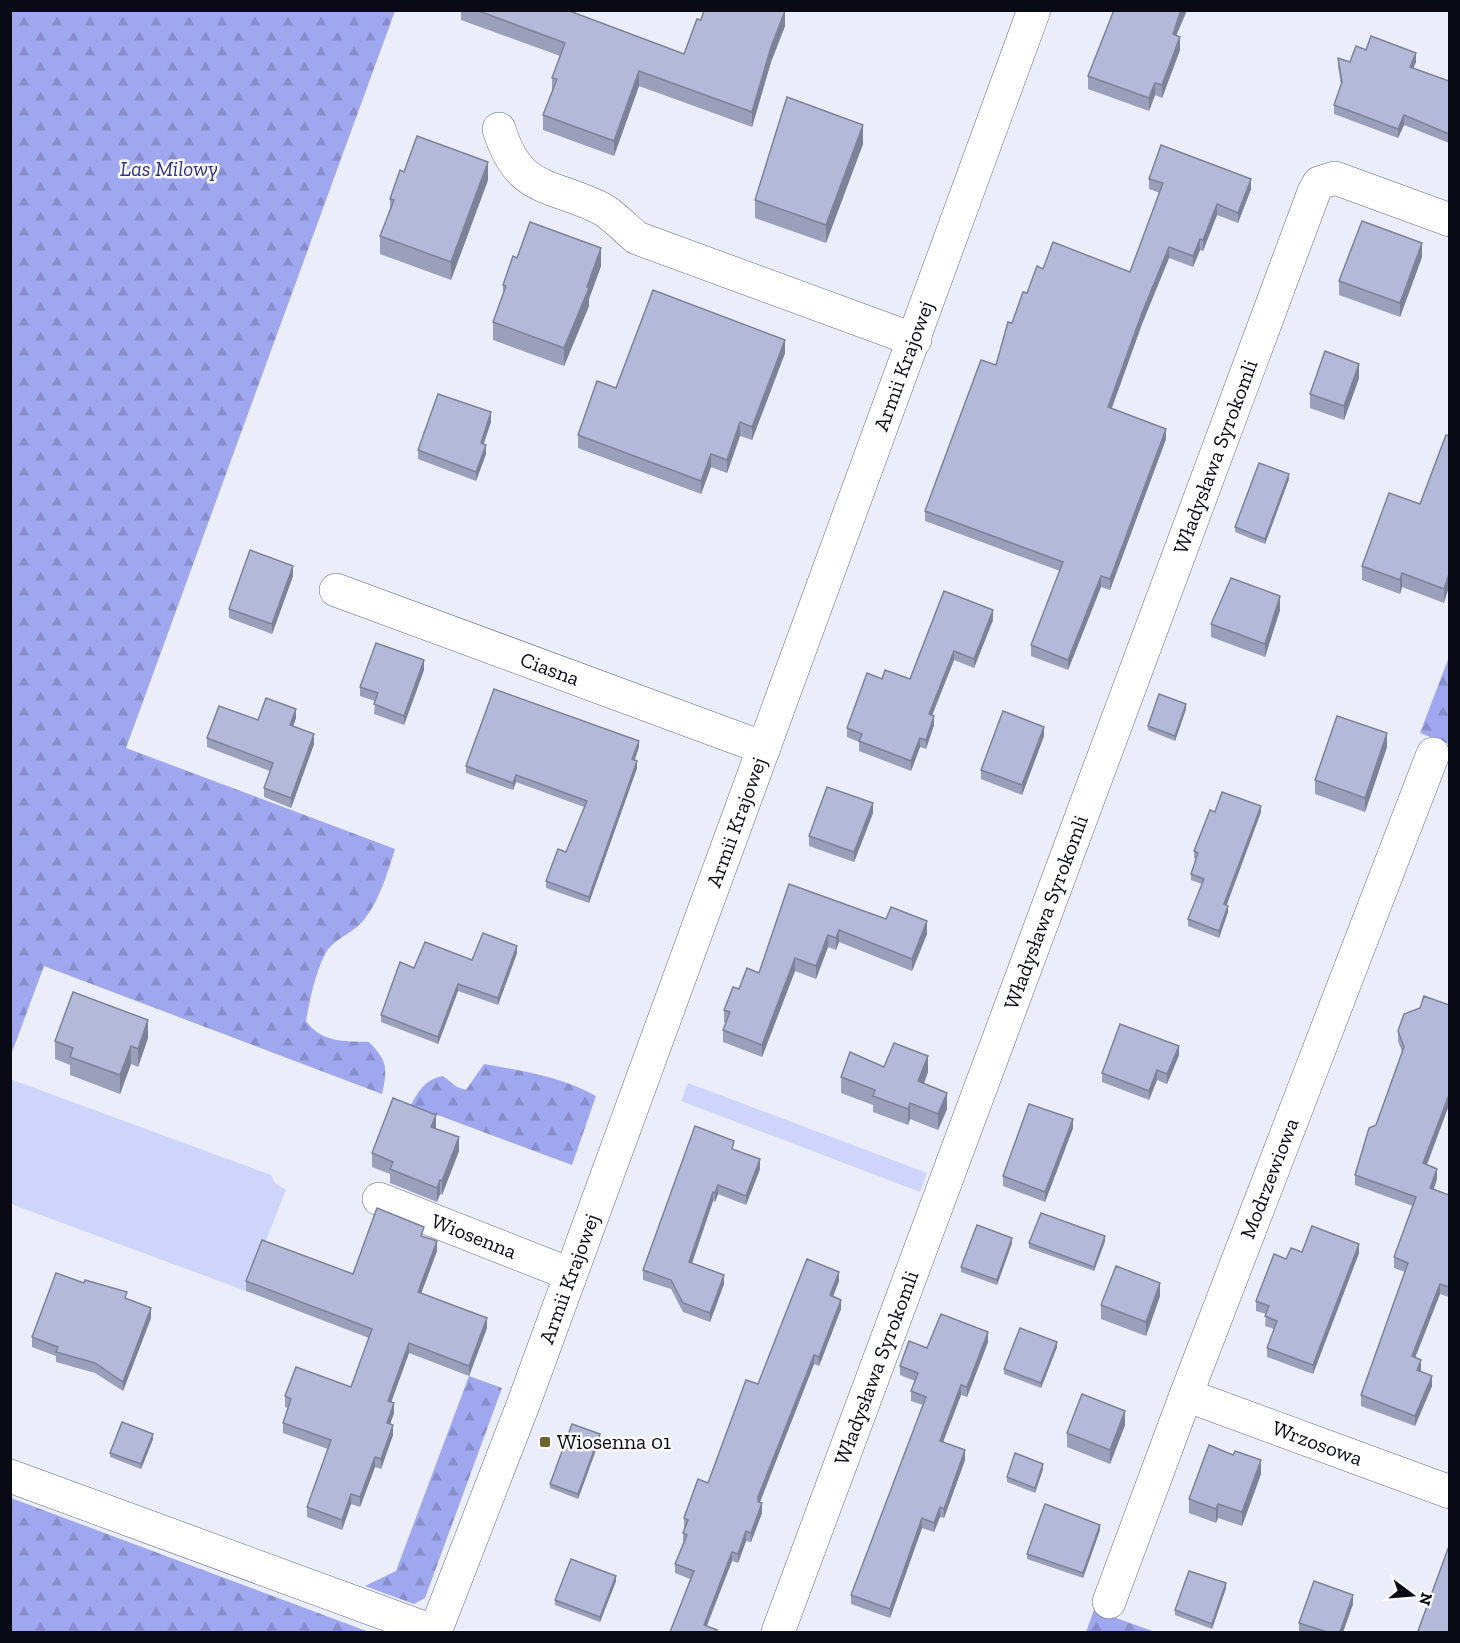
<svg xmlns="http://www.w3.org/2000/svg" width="1460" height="1643" font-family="'Zilla Slab',serif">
<defs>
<pattern id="forest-firs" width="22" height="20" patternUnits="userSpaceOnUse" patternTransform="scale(1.5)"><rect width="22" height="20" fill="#9fa7ef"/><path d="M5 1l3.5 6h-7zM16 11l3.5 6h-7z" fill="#888ecc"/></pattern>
</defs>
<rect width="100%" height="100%" fill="#ebedfb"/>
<g fill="#ced4fb">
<path d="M 10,1079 L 271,1175 L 275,1183 L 286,1190 L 246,1291 L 11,1204 Z"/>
<path d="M 688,1083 L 927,1173 L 920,1192 L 681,1101 Z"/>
</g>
<g fill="url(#forest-firs)">
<path d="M 11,10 L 395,11 L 126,748 L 395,849 C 387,874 380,900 363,921 C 352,934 334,938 325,954 C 315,975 310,998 306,1021 C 322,1043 344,1041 369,1042 C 387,1060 388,1068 382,1094 L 44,966 L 11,1055 Z"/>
<path d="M 1449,657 L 1449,744 L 1420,733 Z"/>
<path d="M 484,1064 C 523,1071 562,1077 596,1096 L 572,1165 L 411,1105 C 419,1090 426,1079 443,1076 L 457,1087 L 466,1090 Z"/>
<path d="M 469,1376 L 502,1388 L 425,1598 L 414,1604 L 365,1586 L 396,1571 Z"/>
<path d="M 11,1498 L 369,1632 L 11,1632 Z"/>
<path d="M 1094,1610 L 1155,1632 L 1086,1632 Z"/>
</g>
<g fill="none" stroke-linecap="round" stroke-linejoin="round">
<defs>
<g id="minor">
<path d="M 499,129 C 518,190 545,183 596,206 C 611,212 624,228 637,238 L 915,340"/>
<path id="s1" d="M 336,590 L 764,748"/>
<path id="s2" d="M 379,1199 L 570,1274"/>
<path id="s3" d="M 1186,1395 L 1450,1492"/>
<path d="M 10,1476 L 435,1632"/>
<path id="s4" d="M 1109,1602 L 1186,1395 L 1433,754"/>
<path id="s5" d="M 435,1632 L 523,1405 L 1034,10"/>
<path id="s6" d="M 778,1632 L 1314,192 L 1319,183 L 1335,178 L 1450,220"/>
</g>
</defs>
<use href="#minor" stroke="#646886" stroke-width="34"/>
<use href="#minor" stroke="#fff" stroke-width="33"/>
</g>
<g fill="#9b9fbb">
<path d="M 461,10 L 567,10 L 684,54 L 701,20 L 785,26 L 771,62 L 752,127 L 639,86 L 614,156 L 543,130 L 543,115 L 552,91 L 552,78 L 560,56 L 461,20 Z"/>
<path d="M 1187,10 L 1176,36 L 1180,50 L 1162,98 L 1155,95 L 1149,111 L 1088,89 L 1088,76 Z"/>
<path d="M 1366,50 L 1416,62 L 1413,68 L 1449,81 L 1449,143 L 1404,125 L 1398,138 L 1334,114 L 1334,105 L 1341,85 L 1338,67 L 1338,58 L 1350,62 Z"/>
<path d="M 863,144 L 826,243 L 755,218 L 755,200 Z"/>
<path d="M 404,172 L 488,180 L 451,280 L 380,254 L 380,236 L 390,210 L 390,199 Z"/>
<path d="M 1149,179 L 1251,189 L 1238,223 L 1217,215 L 1203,251 L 1200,250 L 1193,267 L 1169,258 L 1142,324 L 1112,408 L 1166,439 L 1110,590 L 1101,587 L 1068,670 L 1031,656 L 1031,645 L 1060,571 L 925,521 L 925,511 L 996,365 L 1012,323 L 1027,293 L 1043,269 L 1130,272 L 1160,193 L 1149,189 Z"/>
<path d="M 1422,257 L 1400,317 L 1339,295 L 1339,281 Z"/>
<path d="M 517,258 L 601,266 L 589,299 L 589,306 L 564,366 L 493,340 L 493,322 L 503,296 L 503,285 Z"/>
<path d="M 785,353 L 752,440 L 740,436 L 727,473 L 711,467 L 701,494 L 578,448 L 578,435 L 616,388 Z"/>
<path d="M 1359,378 L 1344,420 L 1310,408 L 1310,394 Z"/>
<path d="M 491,422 L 483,444 L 486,454 L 476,481 L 418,459 L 418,450 Z"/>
<path d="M 1446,435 L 1444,603 L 1402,587 L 1400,594 L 1362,580 L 1362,566 L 1420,504 Z"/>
<path d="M 1289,479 L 1265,544 L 1235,532 L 1235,527 Z"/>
<path d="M 293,576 L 272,634 L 229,618 L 229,609 Z"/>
<path d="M 1280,610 L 1265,657 L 1211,637 L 1211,624 Z"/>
<path d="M 993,620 L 974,668 L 954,660 L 932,715 L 934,725 L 926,749 L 920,747 L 911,771 L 859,751 L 859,742 L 847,737 L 847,728 L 882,679 L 910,679 Z"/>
<path d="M 424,670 L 404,725 L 374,714 L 375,701 L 360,696 L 360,687 Z"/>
<path d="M 1186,709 L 1175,741 L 1148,730 L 1148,726 Z"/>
<path d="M 296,718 L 293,727 L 314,744 L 291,808 L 264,797 L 264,788 L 270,771 L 207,747 L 207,738 L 258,720 Z"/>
<path d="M 1044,736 L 1022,795 L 981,779 L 981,770 Z"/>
<path d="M 639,747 L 635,760 L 637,768 L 589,903 L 546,888 L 546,881 L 566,852 L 584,807 L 516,782 L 513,790 L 466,773 L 466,766 Z"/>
<path d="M 1387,747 L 1365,812 L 1315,794 L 1315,780 Z"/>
<path d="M 1215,812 L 1261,812 L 1227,905 L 1228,912 L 1219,938 L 1188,926 L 1188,919 L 1202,884 L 1191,880 L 1191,874 L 1196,859 L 1194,858 L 1194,851 Z"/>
<path d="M 873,813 L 854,862 L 809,846 L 809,836 Z"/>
<path d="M 789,884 L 927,934 L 912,971 L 839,942 L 836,950 L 828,947 L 816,979 L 795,971 L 762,1057 L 723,1042 L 723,1030 L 726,1023 L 724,1022 L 724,1010 L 739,989 L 759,973 Z"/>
<path d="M 517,953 L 498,1005 L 458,991 L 438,1044 L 381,1022 L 381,1015 L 414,968 Z"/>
<path d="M 1398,1031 L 1449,1105 L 1427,1165 L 1437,1179 L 1434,1189 L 1449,1195 L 1449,1297 L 1440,1294 L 1415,1357 L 1421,1370 L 1421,1371 L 1432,1386 L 1415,1426 L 1361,1406 L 1361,1395 L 1405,1272 L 1394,1268 L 1394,1257 L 1413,1206 L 1355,1185 L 1355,1175 L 1376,1125 L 1402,1052 L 1398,1041 Z"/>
<path d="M 148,1038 L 138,1067 L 131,1064 L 120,1094 L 70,1075 L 70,1065 L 55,1059 L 55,1041 Z"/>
<path d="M 1179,1055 L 1167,1084 L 1157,1080 L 1149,1100 L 1102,1082 L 1102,1073 Z"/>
<path d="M 884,1067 L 928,1072 L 924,1084 L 947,1109 L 938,1130 L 910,1119 L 908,1125 L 873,1112 L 873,1105 L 841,1093 L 841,1077 Z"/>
<path d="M 1073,1128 L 1045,1202 L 1003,1186 L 1003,1176 Z"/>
<path d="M 436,1129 L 459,1151 L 442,1195 L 440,1194 L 437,1202 L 390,1183 L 390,1174 L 372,1167 L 372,1153 Z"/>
<path d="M 734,1150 L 760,1169 L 746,1205 L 718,1194 L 715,1202 L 713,1201 L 692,1263 L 724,1284 L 710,1322 L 683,1312 L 671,1289 L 643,1280 L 643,1270 Z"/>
<path d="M 424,1237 L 437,1251 L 421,1293 L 487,1328 L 469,1376 L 409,1353 L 391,1402 L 394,1413 L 390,1424 L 393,1435 L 381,1469 L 375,1467 L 360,1507 L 351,1504 L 342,1530 L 307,1517 L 307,1507 L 328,1449 L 283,1433 L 283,1423 L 288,1408 L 285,1407 L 285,1396 L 351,1387 L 369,1338 L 246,1291 L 246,1281 L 353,1274 Z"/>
<path d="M 1105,1241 L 1094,1271 L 1029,1248 L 1029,1243 Z"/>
<path d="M 1012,1243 L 997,1285 L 961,1272 L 961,1267 Z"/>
<path d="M 1302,1252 L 1359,1253 L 1313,1374 L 1267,1357 L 1267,1348 L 1274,1329 L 1265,1326 L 1266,1314 L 1256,1311 L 1256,1301 L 1286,1259 Z"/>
<path d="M 839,1281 L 833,1296 L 841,1309 L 819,1366 L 814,1364 L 788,1430 L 760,1502 L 762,1513 L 751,1542 L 746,1541 L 738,1563 L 732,1561 L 707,1626 L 717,1632 L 670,1632 L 690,1579 L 675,1573 L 675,1564 L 683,1543 L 683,1533 L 685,1528 L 684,1528 L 684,1518 L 708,1483 L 758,1384 Z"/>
<path d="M 1160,1296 L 1146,1336 L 1101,1319 L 1101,1305 Z"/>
<path d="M 127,1299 L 151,1318 L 123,1391 L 95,1373 L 56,1362 L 56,1356 L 32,1347 L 32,1337 Z"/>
<path d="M 988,1342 L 967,1397 L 961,1395 L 943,1442 L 965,1460 L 944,1518 L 940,1517 L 934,1532 L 922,1528 L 890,1618 L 851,1604 L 851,1595 L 923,1405 L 911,1401 L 911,1391 L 915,1381 L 900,1375 L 900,1366 L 927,1348 Z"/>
<path d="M 1057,1347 L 1041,1388 L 1004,1374 L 1004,1369 Z"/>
<path d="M 1125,1425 L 1110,1464 L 1067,1447 L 1067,1433 Z"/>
<path d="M 153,1439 L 141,1469 L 110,1457 L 110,1453 Z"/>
<path d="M 600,1439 L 578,1499 L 550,1488 L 550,1484 Z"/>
<path d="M 1043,1469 L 1035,1493 L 1007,1482 L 1007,1477 Z"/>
<path d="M 1261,1474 L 1242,1526 L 1218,1518 L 1216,1523 L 1189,1513 L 1189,1499 Z"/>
<path d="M 1100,1530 L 1083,1578 L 1027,1559 L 1027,1554 Z"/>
<path d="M 616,1581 L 600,1622 L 555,1605 L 555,1600 Z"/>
<path d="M 1226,1588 L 1212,1629 L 1175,1615 L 1175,1610 Z"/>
<path d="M 1353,1604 L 1343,1632 L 1299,1632 L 1299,1623 Z"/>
</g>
<g fill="#7e8299">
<path d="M 1181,10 L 1187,10 L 1176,36 L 1173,34 Z"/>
<path d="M 785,11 L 785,26 L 771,62 L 752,127 L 752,112 L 771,47 Z"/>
<path d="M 1180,37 L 1180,50 L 1162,98 L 1162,85 Z"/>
<path d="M 1416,53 L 1416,62 L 1410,76 L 1410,67 Z"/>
<path d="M 639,71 L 639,86 L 614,156 L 614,141 Z"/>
<path d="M 1155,83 L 1155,95 L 1149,111 L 1149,98 Z"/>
<path d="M 1404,115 L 1404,125 L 1398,138 L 1398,129 Z"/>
<path d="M 863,125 L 863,144 L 826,243 L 826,225 Z"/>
<path d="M 488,162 L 488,180 L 451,280 L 451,262 Z"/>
<path d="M 1251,179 L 1251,189 L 1238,223 L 1238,213 Z"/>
<path d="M 1217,204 L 1217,215 L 1203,251 L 1203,240 Z"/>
<path d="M 1200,239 L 1200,250 L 1193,267 L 1193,256 Z"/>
<path d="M 1422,243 L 1422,257 L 1400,317 L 1400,303 Z"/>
<path d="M 1169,247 L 1169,258 L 1142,324 L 1108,418 L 1108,407 L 1142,313 Z"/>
<path d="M 601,248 L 601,266 L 589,299 L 589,306 L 564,366 L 564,348 Z"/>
<path d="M 785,340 L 785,353 L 752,440 L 752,427 Z"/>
<path d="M 1359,364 L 1359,378 L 1344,420 L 1344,406 Z"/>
<path d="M 491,412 L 491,422 L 481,452 L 481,443 Z"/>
<path d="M 740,422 L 740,436 L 727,473 L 727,460 Z"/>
<path d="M 1166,429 L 1166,439 L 1110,590 L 1110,579 Z"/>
<path d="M 486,445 L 486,454 L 476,481 L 476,472 Z"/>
<path d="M 711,454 L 711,467 L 701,494 L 701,481 Z"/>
<path d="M 1289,474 L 1289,479 L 1265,544 L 1265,539 Z"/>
<path d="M 293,566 L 293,576 L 272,634 L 272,624 Z"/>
<path d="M 1402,573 L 1402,587 L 1400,594 L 1400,580 Z"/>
<path d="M 1449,574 L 1449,587 L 1444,603 L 1444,589 Z"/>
<path d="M 1101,576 L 1101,587 L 1068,670 L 1068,660 Z"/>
<path d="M 1280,596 L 1280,610 L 1265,657 L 1265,644 Z"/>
<path d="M 993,610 L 993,620 L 974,668 L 974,659 Z"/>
<path d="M 954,651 L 954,660 L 929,723 L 929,714 Z"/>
<path d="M 424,660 L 424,670 L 404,725 L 404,716 Z"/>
<path d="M 1186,704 L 1186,709 L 1175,741 L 1175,736 Z"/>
<path d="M 296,709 L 296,718 L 290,735 L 290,725 Z"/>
<path d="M 934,716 L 934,725 L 926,749 L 926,740 Z"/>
<path d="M 1044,727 L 1044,736 L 1022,795 L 1022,785 Z"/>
<path d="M 1387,733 L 1387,747 L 1365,812 L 1365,798 Z"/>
<path d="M 314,734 L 314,744 L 291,808 L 291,798 Z"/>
<path d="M 920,738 L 920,747 L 911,771 L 911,761 Z"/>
<path d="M 639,741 L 639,747 L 632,766 L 632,759 Z"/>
<path d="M 637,761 L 637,768 L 589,903 L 589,897 Z"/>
<path d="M 516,775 L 516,782 L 513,790 L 513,783 Z"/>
<path d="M 873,803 L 873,813 L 854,862 L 854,852 Z"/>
<path d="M 1261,806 L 1261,812 L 1224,911 L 1224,904 Z"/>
<path d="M 1228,906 L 1228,912 L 1219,938 L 1219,931 Z"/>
<path d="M 927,921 L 927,934 L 912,971 L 912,959 Z"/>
<path d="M 839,930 L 839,942 L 836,950 L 836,938 Z"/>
<path d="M 828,935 L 828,947 L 816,979 L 816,966 Z"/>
<path d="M 517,946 L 517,953 L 498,1005 L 498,998 Z"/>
<path d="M 795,958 L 795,971 L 762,1057 L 762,1045 Z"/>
<path d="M 458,984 L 458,991 L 438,1044 L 438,1037 Z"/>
<path d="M 148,1020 L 148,1038 L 138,1067 L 138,1049 Z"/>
<path d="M 131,1046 L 131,1064 L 120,1094 L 120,1075 Z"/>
<path d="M 1179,1046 L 1179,1055 L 1167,1084 L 1167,1074 Z"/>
<path d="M 928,1056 L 928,1072 L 918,1097 L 918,1081 Z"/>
<path d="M 1157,1070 L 1157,1080 L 1149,1100 L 1149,1091 Z"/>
<path d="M 947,1093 L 947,1109 L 938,1130 L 938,1114 Z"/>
<path d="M 1449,1095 L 1449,1105 L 1423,1174 L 1423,1163 Z"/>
<path d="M 910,1103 L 910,1119 L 908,1125 L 908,1109 Z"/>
<path d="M 436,1115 L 436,1129 L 431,1127 Z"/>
<path d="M 1073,1119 L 1073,1128 L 1045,1202 L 1045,1192 Z"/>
<path d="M 459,1137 L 459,1151 L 442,1195 L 442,1181 Z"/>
<path d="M 760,1159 L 760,1169 L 746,1205 L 746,1196 Z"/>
<path d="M 1437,1169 L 1437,1179 L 1430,1198 L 1430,1188 Z"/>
<path d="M 440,1180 L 440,1194 L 437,1202 L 437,1188 Z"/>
<path d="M 718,1185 L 718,1194 L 715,1202 L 715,1193 Z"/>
<path d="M 713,1192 L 713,1201 L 689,1272 L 689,1262 Z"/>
<path d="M 1105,1236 L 1105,1241 L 1094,1271 L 1094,1267 Z"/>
<path d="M 1012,1238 L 1012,1243 L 997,1285 L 997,1280 Z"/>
<path d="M 437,1241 L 437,1251 L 418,1302 L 418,1292 Z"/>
<path d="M 1359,1244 L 1359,1253 L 1313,1374 L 1313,1365 Z"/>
<path d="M 839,1272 L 839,1281 L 830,1304 L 830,1295 Z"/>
<path d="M 724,1275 L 724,1284 L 710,1322 L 710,1313 Z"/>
<path d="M 1160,1283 L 1160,1296 L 1146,1336 L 1146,1322 Z"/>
<path d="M 1440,1284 L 1440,1294 L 1412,1366 L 1412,1356 Z"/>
<path d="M 841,1300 L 841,1309 L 819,1366 L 819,1357 Z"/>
<path d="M 151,1308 L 151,1318 L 123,1391 L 123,1382 Z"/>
<path d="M 487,1318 L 487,1328 L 469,1376 L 469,1366 Z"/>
<path d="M 988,1332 L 988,1342 L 967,1397 L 967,1387 Z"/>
<path d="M 1057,1342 L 1057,1347 L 1041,1388 L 1041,1383 Z"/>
<path d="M 409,1343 L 409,1353 L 388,1411 L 388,1401 Z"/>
<path d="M 814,1355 L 814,1364 L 758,1507 L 758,1511 L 758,1497 Z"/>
<path d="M 1421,1360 L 1421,1370 L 1417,1380 L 1417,1370 Z"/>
<path d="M 1432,1376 L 1432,1386 L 1415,1426 L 1415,1416 Z"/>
<path d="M 961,1385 L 961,1395 L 940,1450 L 940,1441 Z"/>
<path d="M 394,1403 L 394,1413 L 387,1433 L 387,1423 Z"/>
<path d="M 1125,1411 L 1125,1425 L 1110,1464 L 1110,1450 Z"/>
<path d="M 393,1425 L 393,1435 L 381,1469 L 381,1459 Z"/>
<path d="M 153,1434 L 153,1439 L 141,1469 L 141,1464 Z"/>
<path d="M 600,1434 L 600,1439 L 578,1499 L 578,1494 Z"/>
<path d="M 965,1450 L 965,1460 L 944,1518 L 944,1509 Z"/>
<path d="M 375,1457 L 375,1467 L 360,1507 L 360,1497 Z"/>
<path d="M 1261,1460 L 1261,1474 L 1242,1526 L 1242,1512 Z"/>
<path d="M 1043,1464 L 1043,1469 L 1035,1493 L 1035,1488 Z"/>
<path d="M 351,1494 L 351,1504 L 342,1530 L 342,1520 Z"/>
<path d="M 762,1503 L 762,1513 L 751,1542 L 751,1533 Z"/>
<path d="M 1218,1504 L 1218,1518 L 1216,1523 L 1216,1509 Z"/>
<path d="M 940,1507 L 940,1517 L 934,1532 L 934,1523 Z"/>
<path d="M 922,1518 L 922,1528 L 890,1618 L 890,1609 Z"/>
<path d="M 1100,1525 L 1100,1530 L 1083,1578 L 1083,1573 Z"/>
<path d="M 746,1531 L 746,1541 L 738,1563 L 738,1554 Z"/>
<path d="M 732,1552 L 732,1561 L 704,1632 L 704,1625 Z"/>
<path d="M 616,1576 L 616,1581 L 600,1622 L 600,1617 Z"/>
<path d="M 1226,1583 L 1226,1588 L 1212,1629 L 1212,1624 Z"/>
<path d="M 1353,1595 L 1353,1604 L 1343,1632 L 1340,1632 Z"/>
</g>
<g fill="#b4b9da" stroke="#7e8299" stroke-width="1.5">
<path d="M 476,10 L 567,10 L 684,54 L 697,19 L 701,20 L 704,10 L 785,11 L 771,47 L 752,112 L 639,71 L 614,141 L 543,115 L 557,79 L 552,78 L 565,43 Z"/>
<path d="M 1114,10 L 1181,10 L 1173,34 L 1180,37 L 1162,85 L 1155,83 L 1149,98 L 1088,76 Z"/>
<path d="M 1371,36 L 1416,53 L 1410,67 L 1449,81 L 1449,134 L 1404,115 L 1398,129 L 1334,105 L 1342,82 L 1338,58 L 1350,62 L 1356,46 L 1366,50 Z"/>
<path d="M 787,97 L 863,125 L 826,225 L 755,200 Z"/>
<path d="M 417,136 L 488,162 L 451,262 L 380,236 L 394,200 L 390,199 L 400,170 L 404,172 Z"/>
<path d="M 1161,145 L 1251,179 L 1238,213 L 1217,204 L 1203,240 L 1200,239 L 1193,256 L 1169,247 L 1142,313 L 1108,407 L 1166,429 L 1110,579 L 1101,576 L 1068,660 L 1031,645 L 1063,562 L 925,511 L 981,360 L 996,365 L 1008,322 L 1012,323 L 1023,292 L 1027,293 L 1037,266 L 1043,269 L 1053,242 L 1130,272 L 1163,183 L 1149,179 Z"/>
<path d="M 1362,221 L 1422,243 L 1400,303 L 1339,281 Z"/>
<path d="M 530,222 L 601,248 L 587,287 L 589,288 L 564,348 L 493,322 L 506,286 L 503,285 L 513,256 L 517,258 Z"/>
<path d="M 653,290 L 785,340 L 752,427 L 740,422 L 727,460 L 711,454 L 701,481 L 578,435 L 597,381 L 616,388 Z"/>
<path d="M 1325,351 L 1359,364 L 1344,406 L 1310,394 Z"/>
<path d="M 438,394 L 491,412 L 481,443 L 486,445 L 476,472 L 418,450 Z"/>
<path d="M 1446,435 L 1449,436 L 1449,574 L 1444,589 L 1402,573 L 1400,580 L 1362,566 L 1389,493 L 1420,504 Z"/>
<path d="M 1259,463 L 1289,474 L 1265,539 L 1235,527 Z"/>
<path d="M 250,550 L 293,566 L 272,624 L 229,609 Z"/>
<path d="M 1231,578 L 1280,596 L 1265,644 L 1211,624 Z"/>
<path d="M 944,591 L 993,610 L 974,659 L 954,651 L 929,714 L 934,716 L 926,740 L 920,738 L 911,761 L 859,741 L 862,734 L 847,728 L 867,673 L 882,679 L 885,670 L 910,679 Z"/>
<path d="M 376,643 L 424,660 L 404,716 L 374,704 L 378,693 L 360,687 Z"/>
<path d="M 494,689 L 639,741 L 632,759 L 637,761 L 589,897 L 546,881 L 558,849 L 566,852 L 587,801 L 516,775 L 513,783 L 466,766 Z"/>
<path d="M 1159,694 L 1186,704 L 1175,736 L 1148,726 Z"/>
<path d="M 266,698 L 296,709 L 290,725 L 314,734 L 291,798 L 264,788 L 273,763 L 207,738 L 219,706 L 258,720 Z"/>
<path d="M 1003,711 L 1044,727 L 1022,785 L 981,770 Z"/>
<path d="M 1337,716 L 1387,733 L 1365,798 L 1315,780 Z"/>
<path d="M 827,787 L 873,803 L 854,852 L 809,836 Z"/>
<path d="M 1222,792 L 1261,806 L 1224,904 L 1228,906 L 1219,931 L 1188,919 L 1204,879 L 1191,874 L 1198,853 L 1194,851 L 1210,810 L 1215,812 Z"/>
<path d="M 789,884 L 886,919 L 891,907 L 927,921 L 912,959 L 839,930 L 836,938 L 828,935 L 816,966 L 795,958 L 762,1045 L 723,1030 L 730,1012 L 724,1010 L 733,987 L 739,989 L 747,968 L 759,973 Z"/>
<path d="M 483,933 L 517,946 L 498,998 L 458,984 L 438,1037 L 381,1015 L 400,962 L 414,968 L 425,942 L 472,960 Z"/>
<path d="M 73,992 L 148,1020 L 138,1049 L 131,1046 L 120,1075 L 70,1057 L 73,1048 L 55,1041 Z"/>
<path d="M 1424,996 L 1449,1005 L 1449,1095 L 1423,1163 L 1437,1169 L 1430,1188 L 1449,1195 L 1449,1287 L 1440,1284 L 1412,1356 L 1421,1360 L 1417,1370 L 1432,1376 L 1415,1416 L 1361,1395 L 1408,1263 L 1394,1257 L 1416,1197 L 1355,1175 L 1369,1128 L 1376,1125 L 1404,1047 L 1398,1031 L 1404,1014 L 1420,1008 Z"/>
<path d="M 1120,1024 L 1179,1046 L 1167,1074 L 1157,1070 L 1149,1091 L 1102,1073 Z"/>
<path d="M 894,1043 L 928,1056 L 918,1081 L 947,1093 L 938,1114 L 910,1103 L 908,1109 L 873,1096 L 875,1090 L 841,1077 L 850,1052 L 884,1067 Z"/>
<path d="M 393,1098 L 436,1115 L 431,1127 L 459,1137 L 442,1181 L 440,1180 L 437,1188 L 390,1169 L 393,1162 L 372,1153 Z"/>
<path d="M 1029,1104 L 1073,1119 L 1045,1192 L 1003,1176 Z"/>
<path d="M 695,1126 L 734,1141 L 732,1149 L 760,1159 L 746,1196 L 718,1185 L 715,1193 L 713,1192 L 689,1262 L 724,1275 L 710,1313 L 683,1303 L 671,1280 L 643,1270 Z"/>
<path d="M 377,1208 L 424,1227 L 421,1236 L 437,1241 L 418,1292 L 487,1318 L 469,1366 L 409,1343 L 388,1401 L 394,1403 L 387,1423 L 393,1425 L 381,1459 L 375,1457 L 360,1497 L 351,1494 L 342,1520 L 307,1507 L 331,1440 L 283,1423 L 291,1399 L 285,1396 L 296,1367 L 351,1387 L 372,1329 L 246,1281 L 262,1240 L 353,1274 Z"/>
<path d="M 1041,1213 L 1105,1236 L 1094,1267 L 1029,1243 Z"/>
<path d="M 977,1225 L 1012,1238 L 997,1280 L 961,1267 Z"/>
<path d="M 1312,1226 L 1359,1244 L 1313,1365 L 1267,1348 L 1277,1321 L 1265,1316 L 1269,1306 L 1256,1301 L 1274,1254 L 1286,1259 L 1291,1248 L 1302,1252 Z"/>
<path d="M 807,1259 L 839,1272 L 830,1295 L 841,1300 L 819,1357 L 814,1355 L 788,1421 L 758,1497 L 758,1502 L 762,1503 L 751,1533 L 746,1531 L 738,1554 L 732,1552 L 704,1625 L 717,1630 L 716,1632 L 670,1632 L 694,1571 L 675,1564 L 687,1535 L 683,1533 L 688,1520 L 684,1518 L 698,1479 L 708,1483 L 746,1380 L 758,1384 Z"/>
<path d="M 1116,1266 L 1160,1283 L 1146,1322 L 1101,1305 Z"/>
<path d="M 56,1273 L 84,1283 L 85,1280 L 127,1292 L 125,1298 L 151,1308 L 123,1382 L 95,1363 L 56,1352 L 58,1347 L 32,1337 Z"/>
<path d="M 941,1314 L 988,1332 L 967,1387 L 961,1385 L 940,1441 L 965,1450 L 944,1509 L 940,1507 L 934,1523 L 922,1518 L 890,1609 L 851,1595 L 926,1397 L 911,1391 L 918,1373 L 900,1366 L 909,1341 L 927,1348 Z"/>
<path d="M 1020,1328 L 1057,1342 L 1041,1383 L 1004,1369 Z"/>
<path d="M 1082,1394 L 1125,1411 L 1110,1450 L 1067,1433 Z"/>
<path d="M 122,1422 L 153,1434 L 141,1464 L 110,1453 Z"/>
<path d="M 572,1424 L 600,1434 L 578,1494 L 550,1484 Z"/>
<path d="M 1209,1445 L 1233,1455 L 1235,1451 L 1261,1460 L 1242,1512 L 1218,1504 L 1216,1509 L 1189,1499 Z"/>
<path d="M 1015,1453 L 1043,1464 L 1035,1488 L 1007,1477 Z"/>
<path d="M 1045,1504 L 1100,1525 L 1083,1573 L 1027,1554 Z"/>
<path d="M 1449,1546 L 1449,1632 L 1422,1632 L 1418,1631 Z"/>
<path d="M 571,1559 L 616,1576 L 600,1617 L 555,1600 Z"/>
<path d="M 1189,1571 L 1226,1583 L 1212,1624 L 1175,1610 Z"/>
<path d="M 1314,1581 L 1353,1595 L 1340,1632 L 1327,1632 L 1299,1623 Z"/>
</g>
<rect fill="#6c632f" stroke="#fbfbfb" stroke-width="2" x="539" y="1436" width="12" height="12" rx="3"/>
<g text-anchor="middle" stroke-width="5" stroke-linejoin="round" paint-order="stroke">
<g font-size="21" font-style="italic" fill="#333184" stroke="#fbfbfb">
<text x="169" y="176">Las Milowy</text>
</g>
<g font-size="21" fill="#090a15" stroke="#fbfbfb">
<text dy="7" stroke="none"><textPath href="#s5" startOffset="1350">Armii Krajowej</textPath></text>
<text dy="7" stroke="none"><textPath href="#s6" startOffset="1254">Władysława Syrokomli</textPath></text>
<text dy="7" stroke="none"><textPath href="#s1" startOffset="228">Ciasna</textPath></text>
<text dy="7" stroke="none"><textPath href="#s5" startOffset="864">Armii Krajowej</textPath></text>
<text dy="7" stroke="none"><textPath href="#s6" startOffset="768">Władysława Syrokomli</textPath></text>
<text dy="7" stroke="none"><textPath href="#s4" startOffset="453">Modrzewiowa</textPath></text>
<text dy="7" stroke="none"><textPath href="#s2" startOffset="102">Wiosenna</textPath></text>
<text dy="7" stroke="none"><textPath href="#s5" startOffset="378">Armii Krajowej</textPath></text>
<text dy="7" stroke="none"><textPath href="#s6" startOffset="282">Władysława Syrokomli</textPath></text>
<text dy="7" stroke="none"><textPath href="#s3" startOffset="140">Wrzosowa</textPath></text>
</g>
<g font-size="21" fill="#090a15" stroke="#fbfbfb" text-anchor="start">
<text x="557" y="1449">Wiosenna 01</text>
</g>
</g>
<rect width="1460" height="1643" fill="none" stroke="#090a15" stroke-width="24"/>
<g transform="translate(1412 1595) rotate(106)" stroke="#fbfbfb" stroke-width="4.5" paint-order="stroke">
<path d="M0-4.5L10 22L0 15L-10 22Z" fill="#090a15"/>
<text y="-9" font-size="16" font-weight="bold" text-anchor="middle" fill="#090a15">N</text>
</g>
</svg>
